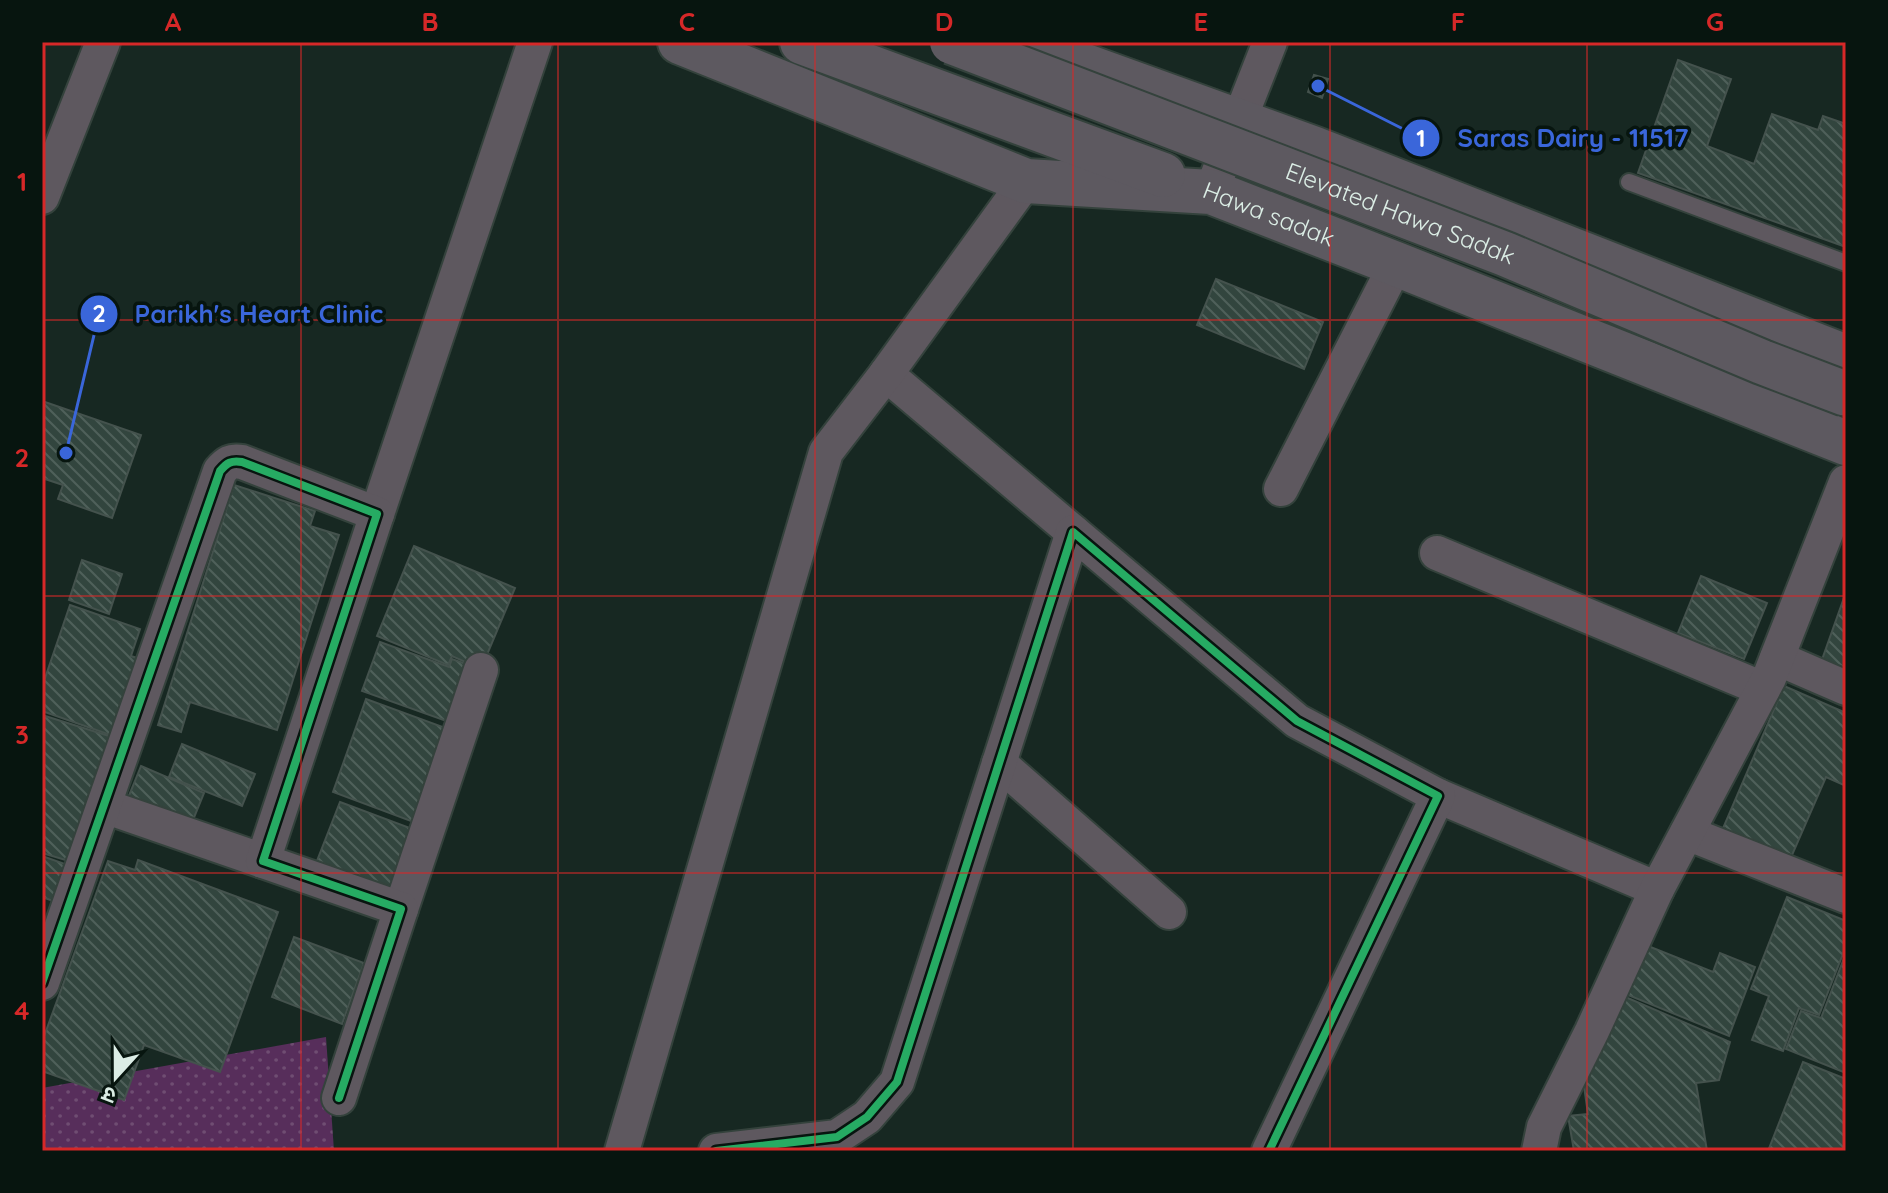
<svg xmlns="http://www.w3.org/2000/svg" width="1888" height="1193" font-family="Quicksand,'Noto Sans Devanagari',sans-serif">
<defs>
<pattern id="grass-dots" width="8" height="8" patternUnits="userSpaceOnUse" patternTransform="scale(2)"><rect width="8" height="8" fill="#572e5b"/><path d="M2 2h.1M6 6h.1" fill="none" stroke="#6f4d72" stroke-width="1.8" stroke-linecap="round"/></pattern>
<pattern id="building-back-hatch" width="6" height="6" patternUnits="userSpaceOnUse" patternTransform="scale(2)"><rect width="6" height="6" fill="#32453e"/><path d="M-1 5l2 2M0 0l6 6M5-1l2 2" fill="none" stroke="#4f605a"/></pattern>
</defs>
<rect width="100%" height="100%" fill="#172822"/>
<path fill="url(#grass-dots)" d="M 326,1037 L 334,1151 L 42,1151 L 42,1088 Z"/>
<g fill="url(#building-back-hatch)" stroke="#44524d" stroke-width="2">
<path d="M 1678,60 L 1731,79 L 1707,146 L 1754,164 L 1772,114 L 1818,130 L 1823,116 L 1846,124 L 1846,247 L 1638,173 Z"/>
<path d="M 1314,75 L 1328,79 L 1322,98 L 1308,92 Z"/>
<path d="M 1216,279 L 1323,322 L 1304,369 L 1197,325 Z"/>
<path d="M 42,401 L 141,435 L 112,518 L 58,499 L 63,485 L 42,478 Z"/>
<path d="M 234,485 L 315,511 L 310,526 L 339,535 L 277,730 L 190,702 L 181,732 L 158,725 Z"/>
<path d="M 414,546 L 515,588 L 481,669 L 452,656 L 448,665 L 377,636 Z"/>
<path d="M 82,560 L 122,574 L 109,614 L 69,600 Z"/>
<path d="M 1701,576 L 1767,603 L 1744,659 L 1678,633 Z"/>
<path d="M 1846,592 L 1846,681 L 1818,671 Z"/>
<path d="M 70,605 L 140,629 L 131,656 L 146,661 L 119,738 L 42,711 L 42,687 Z"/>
<path d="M 380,642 L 449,667 L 452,659 L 472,666 L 452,723 L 362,691 Z"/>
<path d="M 1784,686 L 1846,713 L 1846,786 L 1826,777 L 1789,862 L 1721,833 Z"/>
<path d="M 366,699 L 451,730 L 419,824 L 333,792 Z"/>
<path d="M 42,715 L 109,736 L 69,861 L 42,853 Z"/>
<path d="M 182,744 L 255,774 L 242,806 L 169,777 Z"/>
<path d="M 141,766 L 204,793 L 191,825 L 128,798 Z"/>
<path d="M 340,802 L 426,834 L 401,899 L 315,866 Z"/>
<path d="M 42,856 L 65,864 L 53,901 L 42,897 Z"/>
<path d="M 138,860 L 278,912 L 220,1072 L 144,1045 L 124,1100 L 42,1071 L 42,1042 L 108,861 L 135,870 Z"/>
<path d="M 1787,897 L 1846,921 L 1846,946 L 1819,1015 L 1799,1008 L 1783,1051 L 1752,1040 L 1769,996 L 1751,989 Z"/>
<path d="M 294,937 L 364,963 L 342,1024 L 272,997 Z"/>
<path d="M 1648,946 L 1713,972 L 1720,953 L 1755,967 L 1729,1036 L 1628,995 Z"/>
<path d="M 1846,953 L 1846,1073 L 1786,1049 L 1801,1011 L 1821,1018 Z"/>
<path d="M 1616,993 L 1730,1042 L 1719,1080 L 1696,1083 L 1707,1151 L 1574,1151 L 1568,1116 L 1588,1114 L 1584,1086 Z"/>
<path d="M 1803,1062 L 1846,1079 L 1846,1151 L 1768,1151 Z"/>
</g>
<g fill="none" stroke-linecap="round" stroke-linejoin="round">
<defs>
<path id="lane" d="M 1629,182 L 1846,263"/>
<g id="street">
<path d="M 1211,192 L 1270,42"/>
<path d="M 42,197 L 103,42"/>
<path d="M 886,374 L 1073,532"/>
<path d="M 1281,489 L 1396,264"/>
<path d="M 377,514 L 535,42"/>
<path d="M 1437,553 L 1763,689"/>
<path d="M 1777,658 L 1846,688"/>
<path d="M 999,763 L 1169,912"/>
<path d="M 1438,796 L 1657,889"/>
<path d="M 104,806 L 263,861"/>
<path d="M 1687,833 L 1846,896"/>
<path d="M 401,909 L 481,670"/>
<path d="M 42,983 L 220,471 C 227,463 231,460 242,462 L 377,514 L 263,861 L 401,909 L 339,1098"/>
<path d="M 622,1151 L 826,452 L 886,374 L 1026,181"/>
<path d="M 716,1151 L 837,1137 L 867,1117 L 897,1082 L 1073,532 L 1297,721 L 1438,796 L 1269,1151"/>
<path d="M 1539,1151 L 1544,1127 L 1592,1031 L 1657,889 L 1769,678 L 1846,482"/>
</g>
<g id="secondary">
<path id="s1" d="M 680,42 L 1026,181 L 1211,192 L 1396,264 L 1846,443"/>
<path d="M 802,42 L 1163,175"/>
<path d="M 1019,42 L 1315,149 L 1846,357"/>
</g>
</defs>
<use href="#lane" stroke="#34423c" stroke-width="20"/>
<use href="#street" stroke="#34423c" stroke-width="38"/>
<use href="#secondary" stroke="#34423c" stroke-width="48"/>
<use href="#lane" stroke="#5e585f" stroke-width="16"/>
<use href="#street" stroke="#5e585f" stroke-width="34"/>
<use href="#secondary" stroke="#5d5960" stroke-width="44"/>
<defs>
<g id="secondary-bridge">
<path id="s2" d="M 952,42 L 1505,254 L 1762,362 L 1846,394"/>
</g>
</defs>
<use href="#secondary-bridge" stroke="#34423c" stroke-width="48" stroke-linecap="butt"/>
<use href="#secondary-bridge" stroke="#5d5960" stroke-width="44"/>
<defs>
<g id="cycleway">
<path d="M 42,983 L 220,471 C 227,463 231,460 242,462 L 377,514 L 263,861 L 401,909 L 339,1098"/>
<path d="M 716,1151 L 837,1137 L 867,1117 L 897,1082 L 1073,532 L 1297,721 L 1438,796 L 1269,1151"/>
</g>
</defs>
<use href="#cycleway" stroke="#07150f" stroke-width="13"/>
<use href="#cycleway" stroke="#26ab63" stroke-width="8"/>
</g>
<path fill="none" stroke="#d62828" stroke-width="2" stroke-opacity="0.55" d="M 301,42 L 301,1151M 558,42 L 558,1151M 815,42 L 815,1151M 1073,42 L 1073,1151M 1330,42 L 1330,1151M 1587,42 L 1587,1151M 42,320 L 1846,320M 42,596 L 1846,596M 42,873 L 1846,873"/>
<g text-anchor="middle" stroke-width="7" stroke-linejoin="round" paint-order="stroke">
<g font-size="24" fill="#dbede5" stroke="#07150f">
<text dy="8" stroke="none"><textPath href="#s2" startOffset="480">Elevated Hawa Sadak</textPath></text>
<text dy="8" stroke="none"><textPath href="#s1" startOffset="620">Hawa sadak</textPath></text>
</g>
</g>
<path fill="none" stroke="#3a66da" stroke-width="3" d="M1318 86L1421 138M66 453L99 314"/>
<g fill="#3a66da" stroke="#07150f" stroke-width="3">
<circle cx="1318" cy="86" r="8"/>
<circle cx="66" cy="453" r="8"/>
<circle cx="1421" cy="138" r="20"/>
<circle cx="99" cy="314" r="20"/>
</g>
<g font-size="24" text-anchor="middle" font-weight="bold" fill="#fff">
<text x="1421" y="147">1</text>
<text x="99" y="322">2</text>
</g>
<g font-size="26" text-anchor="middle" font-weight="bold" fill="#3a66da" stroke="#07150f" stroke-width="7" stroke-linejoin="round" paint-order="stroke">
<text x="1573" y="147">Saras Dairy - 11517</text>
<text x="259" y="323">Parikh's Heart Clinic</text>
</g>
<rect width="1888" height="1193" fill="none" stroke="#07150f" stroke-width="88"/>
<g transform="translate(116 1077) rotate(201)" stroke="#07150f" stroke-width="6" paint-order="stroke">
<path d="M0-6L14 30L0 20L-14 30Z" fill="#dbede5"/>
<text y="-12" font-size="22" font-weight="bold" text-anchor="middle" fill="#dbede5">उ</text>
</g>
<rect x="44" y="44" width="1800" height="1105" fill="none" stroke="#d62828" stroke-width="3"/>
<g font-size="26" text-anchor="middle" font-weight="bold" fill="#d62828">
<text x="173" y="31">A</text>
<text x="430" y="31">B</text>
<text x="687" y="31">C</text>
<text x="944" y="31">D</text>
<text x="1201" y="31">E</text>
<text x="1458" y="31">F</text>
<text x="1715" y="31">G</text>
<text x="22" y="191">1</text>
<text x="22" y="467">2</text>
<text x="22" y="744">3</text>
<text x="22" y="1020">4</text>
</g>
</svg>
